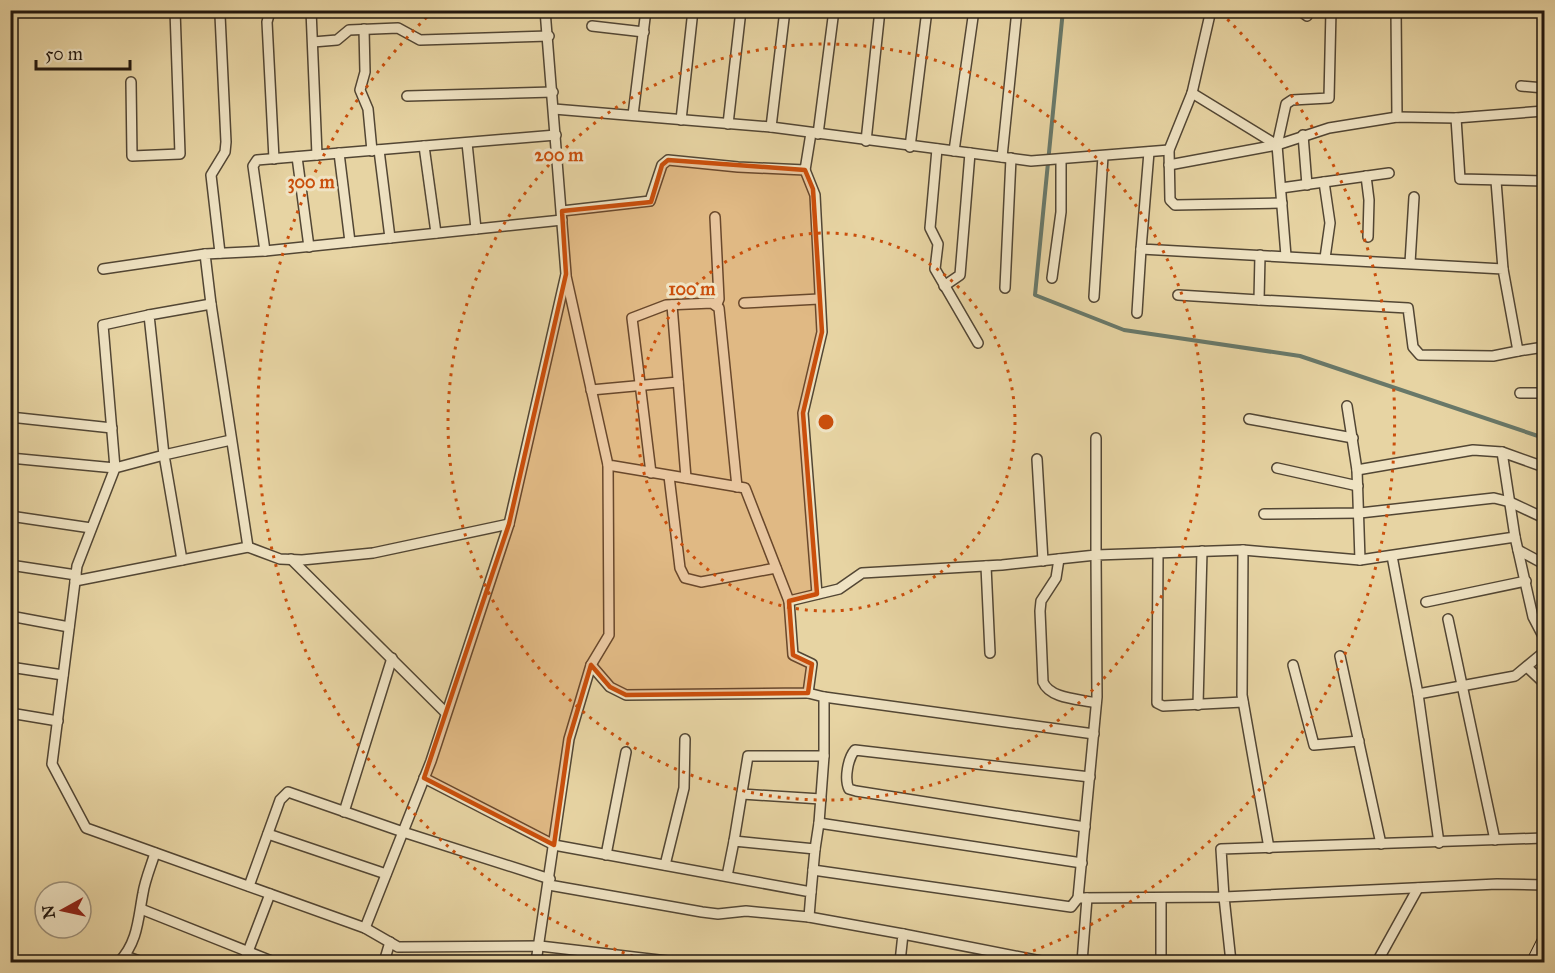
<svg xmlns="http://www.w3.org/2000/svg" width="1555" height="973" font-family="'IM FELL Great Primer',serif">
<rect width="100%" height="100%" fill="#e7d4a3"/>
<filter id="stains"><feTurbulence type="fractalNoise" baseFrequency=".00333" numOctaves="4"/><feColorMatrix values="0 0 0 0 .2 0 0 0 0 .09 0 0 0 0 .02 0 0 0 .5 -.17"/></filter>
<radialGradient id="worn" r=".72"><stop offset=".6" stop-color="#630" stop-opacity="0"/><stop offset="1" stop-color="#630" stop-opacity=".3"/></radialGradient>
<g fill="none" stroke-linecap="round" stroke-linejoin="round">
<path stroke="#687869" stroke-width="4" d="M 1063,10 L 1035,295 L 1124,330 L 1300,356 L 1544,438"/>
<defs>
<g id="minor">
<path d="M 217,10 L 220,15 L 226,142 L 225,152 L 211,175 L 220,253"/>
<path d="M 311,10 L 317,155"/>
<path d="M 1211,10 L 1192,93 L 1169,150 L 1170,200 L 1175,205 L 1282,203"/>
<path d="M 1299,10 L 1307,16"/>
<path d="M 1396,10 L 1397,117"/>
<path d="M 592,26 L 644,32"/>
<path d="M 364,29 L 365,72 L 360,90 L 368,109 L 372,151"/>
<path d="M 313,42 L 337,40 L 349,30 L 398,28 L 420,40 L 549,36"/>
<path d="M 131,82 L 132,156 L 180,154 L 175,10"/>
<path d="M 1521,86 L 1544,88"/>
<path d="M 1192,93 L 1277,145 L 1329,128 L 1397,117 L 1456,118 L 1544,111"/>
<path d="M 407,96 L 553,92"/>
<path d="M 554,109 L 771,127 L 1031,161 L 1169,150"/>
<path d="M 633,115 L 646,10"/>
<path d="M 1456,118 L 1460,179 L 1544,181"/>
<path d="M 681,120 L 693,10"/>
<path d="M 728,124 L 741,10"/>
<path d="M 771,127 L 785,10"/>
<path d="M 818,134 L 834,10"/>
<path d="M 1303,135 L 1307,185"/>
<path d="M 866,141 L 880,10"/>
<path d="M 467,143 L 476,229"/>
<path d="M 424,146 L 436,233"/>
<path d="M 910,147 L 927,10"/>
<path d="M 937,149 L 930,228 L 938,244 L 935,269 L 978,343"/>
<path d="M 379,150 L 390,238"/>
<path d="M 954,151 L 974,10"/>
<path d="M 1149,152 L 1141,249 L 1503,269 L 1518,351 L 1544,347"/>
<path d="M 339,153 L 350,242"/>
<path d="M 297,157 L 309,247"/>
<path d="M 1002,157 L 1017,10"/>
<path d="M 274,159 L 267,22 L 269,15 L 275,10"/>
<path d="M 1169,165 L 1277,145"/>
<path d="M 805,170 L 815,195 L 822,332 L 803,413 L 817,594"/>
<path d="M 1366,176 L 1369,200 L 1368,237"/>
<path d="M 1496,181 L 1503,269"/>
<path d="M 1324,182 L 1330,223 L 1325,258"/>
<path d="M 1281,188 L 1389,173"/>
<path d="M 562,211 L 650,201 L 662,165 L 668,160 L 738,167 L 805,170 L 811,133"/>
<path d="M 715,217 L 719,299 L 717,304"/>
<path d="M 562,220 L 265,251 L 205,254 L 211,304 L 149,315 L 164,455 L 115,468 L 77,566 L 52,764 L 86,828 L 365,928 L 398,947 L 540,946 L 676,962"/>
<path d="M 265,251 L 253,166 L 257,160 L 556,135"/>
<path d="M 1260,255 L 1259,300 L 1408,308 L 1413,347 L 1420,355 L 1493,356 L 1518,351"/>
<path d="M 1286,256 L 1277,145 L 1286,104 L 1292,100 L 1329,98 L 1331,10"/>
<path d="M 1410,263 L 1414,197"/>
<path d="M 103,269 L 205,254"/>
<path d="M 566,276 L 608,465 L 745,488 L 789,601 L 839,589 L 862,573 L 1002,565 L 1096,555 L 1096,438"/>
<path d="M 1052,278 L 1061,212 L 1061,160"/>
<path d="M 944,286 L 960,275 L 970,153"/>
<path d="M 1005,288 L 1011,158"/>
<path d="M 1178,295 L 1259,300"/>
<path d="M 1094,297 L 1103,156"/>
<path d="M 744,303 L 819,299"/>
<path d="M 672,305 L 686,478"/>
<path d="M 1137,313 L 1141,249"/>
<path d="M 591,390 L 678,382"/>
<path d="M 1520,393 L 1544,393"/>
<path d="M 1347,406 L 1357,470 L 1360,560"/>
<path d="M 10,417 L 112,428"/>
<path d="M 1249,419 L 1353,438"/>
<path d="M 10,458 L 115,468 L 103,325 L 149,315"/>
<path d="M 1037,459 L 1043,561"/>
<path d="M 1544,467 L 1502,452 L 1515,537 L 1360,560 L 1243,550 L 1096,555 L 1097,697 L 1078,898 L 1224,897 L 1221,849 L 1544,838"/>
<path d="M 1277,468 L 1358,486"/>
<path d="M 1357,470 L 1473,450 L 1502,452"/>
<path d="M 651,473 L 632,318 L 666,305 L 712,303 L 719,308 L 737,487"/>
<path d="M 669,476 L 680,568 L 685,578 L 701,582 L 776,568"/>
<path d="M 1264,514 L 1360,513 L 1494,498 L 1510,502 L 1544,518"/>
<path d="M 10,516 L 91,528"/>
<path d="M 1515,537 L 1533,617 L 1544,638"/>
<path d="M 248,547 L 280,559 L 302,560 L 373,553 L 509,524"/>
<path d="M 1243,550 L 1242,695 L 1269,848"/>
<path d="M 1518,550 L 1544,564"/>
<path d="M 1158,553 L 1157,703 L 1163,706 L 1243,702"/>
<path d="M 1392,556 L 1418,694 L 1439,843"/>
<path d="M 291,559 L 446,713"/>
<path d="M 1059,559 L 1056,578 L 1041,601 L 1040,611 L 1043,682 C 1050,699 1080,699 1096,703"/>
<path d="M 182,560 L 164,455 L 231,440"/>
<path d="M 10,565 L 76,575"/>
<path d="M 986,566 L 990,653"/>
<path d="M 75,581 L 248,547 L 211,304"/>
<path d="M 1426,602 L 1526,581"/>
<path d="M 10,616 L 69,627"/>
<path d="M 1448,619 L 1495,840"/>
<path d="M 1340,656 L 1381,844"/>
<path d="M 591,665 L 610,687 L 626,695 L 808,693 L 812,664 L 793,655 L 789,601"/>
<path d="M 1293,665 L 1314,745 L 1359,741"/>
<path d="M 10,667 L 63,675"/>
<path d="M 1528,668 L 1544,683"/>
<path d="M 1418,694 L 1515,676 L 1544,652"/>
<path d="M 824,697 L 1094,734"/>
<path d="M 1198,705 L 1202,551"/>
<path d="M 10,713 L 58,721"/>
<path d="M 424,778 L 554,845 L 811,892 L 809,917 L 903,934 L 900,962"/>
<path d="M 742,794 L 821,799"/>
<path d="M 344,812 L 392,658"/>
<path d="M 819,823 L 1082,863"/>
<path d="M 1085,827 L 856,791 L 849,789 C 844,779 848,758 855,750 L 1090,777"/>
<path d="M 268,834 L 386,874"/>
<path d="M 734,841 L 748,756 L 824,756 L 824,697 L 808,693"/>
<path d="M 815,849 L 819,823 L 824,756"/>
<path d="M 606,855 L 626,752"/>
<path d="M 665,865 L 684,788 L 685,739"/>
<path d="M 813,870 L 1071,907 L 1078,898"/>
<path d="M 727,876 L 734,841 L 815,849 L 811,892"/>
<path d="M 549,885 L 702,912 L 718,914 L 746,911 L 809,917"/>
<path d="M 249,886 L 280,800 L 288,792 L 403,832 L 550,879"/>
<path d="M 1161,898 L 1161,962"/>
<path d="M 141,909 L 274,962"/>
<path d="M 365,928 L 431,761 L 509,524 L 566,274 L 545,10"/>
<path d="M 903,934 L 1046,962"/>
<path d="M 125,956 L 142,962"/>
<path d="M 119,962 C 138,942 138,919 143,893 C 145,880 151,866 155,853"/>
<path d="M 244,962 L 270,894"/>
<path d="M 384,962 L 390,942"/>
<path d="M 536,962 L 569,739 L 591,665 L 609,635 L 608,465"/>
<path d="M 1082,962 L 1087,898"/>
<path d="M 1231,962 L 1224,897 L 1497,884 L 1544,885"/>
<path d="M 1377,962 L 1418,888"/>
</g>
<path id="secondary" d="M 1534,962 L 1544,942"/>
</defs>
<use href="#minor" stroke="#524634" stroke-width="12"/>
<use href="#secondary" stroke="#21170f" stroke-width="16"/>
<use href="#minor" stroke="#efe3c3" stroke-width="9"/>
<use href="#secondary" stroke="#efe3c3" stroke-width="14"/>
</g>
<path fill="#ca4f0c" fill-opacity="0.2" stroke="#ca4f0c" stroke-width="4.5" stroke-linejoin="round" d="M 668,160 L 805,170 L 813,189 L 822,332 L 803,413 L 817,594 L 789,601 L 793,655 L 812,664 L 808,693 L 626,695 L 610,687 L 591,665 L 569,739 L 554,845 L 424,778 L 509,524 L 566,274 L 562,211 L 651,202 L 662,165 Z"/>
<g fill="none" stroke="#ca4f0c" stroke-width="3" stroke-dasharray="3 6">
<circle cx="826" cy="422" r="189"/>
<circle cx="826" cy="422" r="378"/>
<path d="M650 962A568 568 0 0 1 431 13M1221 13A568 568 0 0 1 1002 962"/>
</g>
<circle cx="826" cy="422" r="9" fill="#ca4f0c" stroke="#efe3c3" stroke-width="3"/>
<g font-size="18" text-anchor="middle" font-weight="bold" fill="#ca4f0c" stroke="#efe3c3" stroke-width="6" stroke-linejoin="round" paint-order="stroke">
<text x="559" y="161">200 m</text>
<text x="311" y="188">300 m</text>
<text x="692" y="295">100 m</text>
</g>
<rect width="1555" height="973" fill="none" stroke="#e7d4a3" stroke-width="36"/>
<rect x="12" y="12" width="1531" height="949" fill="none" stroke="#21170f" stroke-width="3"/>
<rect x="18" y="18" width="1519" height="937" fill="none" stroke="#21170f" stroke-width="1.5"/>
<g transform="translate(63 910) rotate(262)"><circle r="28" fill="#efe3c3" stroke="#9d917b" stroke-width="1.5"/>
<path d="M0-4.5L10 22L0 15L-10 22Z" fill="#8f2418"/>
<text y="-9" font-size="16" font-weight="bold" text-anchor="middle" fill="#21170f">N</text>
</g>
<path d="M36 60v9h94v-9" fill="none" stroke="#21170f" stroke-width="3"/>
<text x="45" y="60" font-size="18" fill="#21170f" stroke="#efe3c3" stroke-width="4.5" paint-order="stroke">50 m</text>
<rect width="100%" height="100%" filter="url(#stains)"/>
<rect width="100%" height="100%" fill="url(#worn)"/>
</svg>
